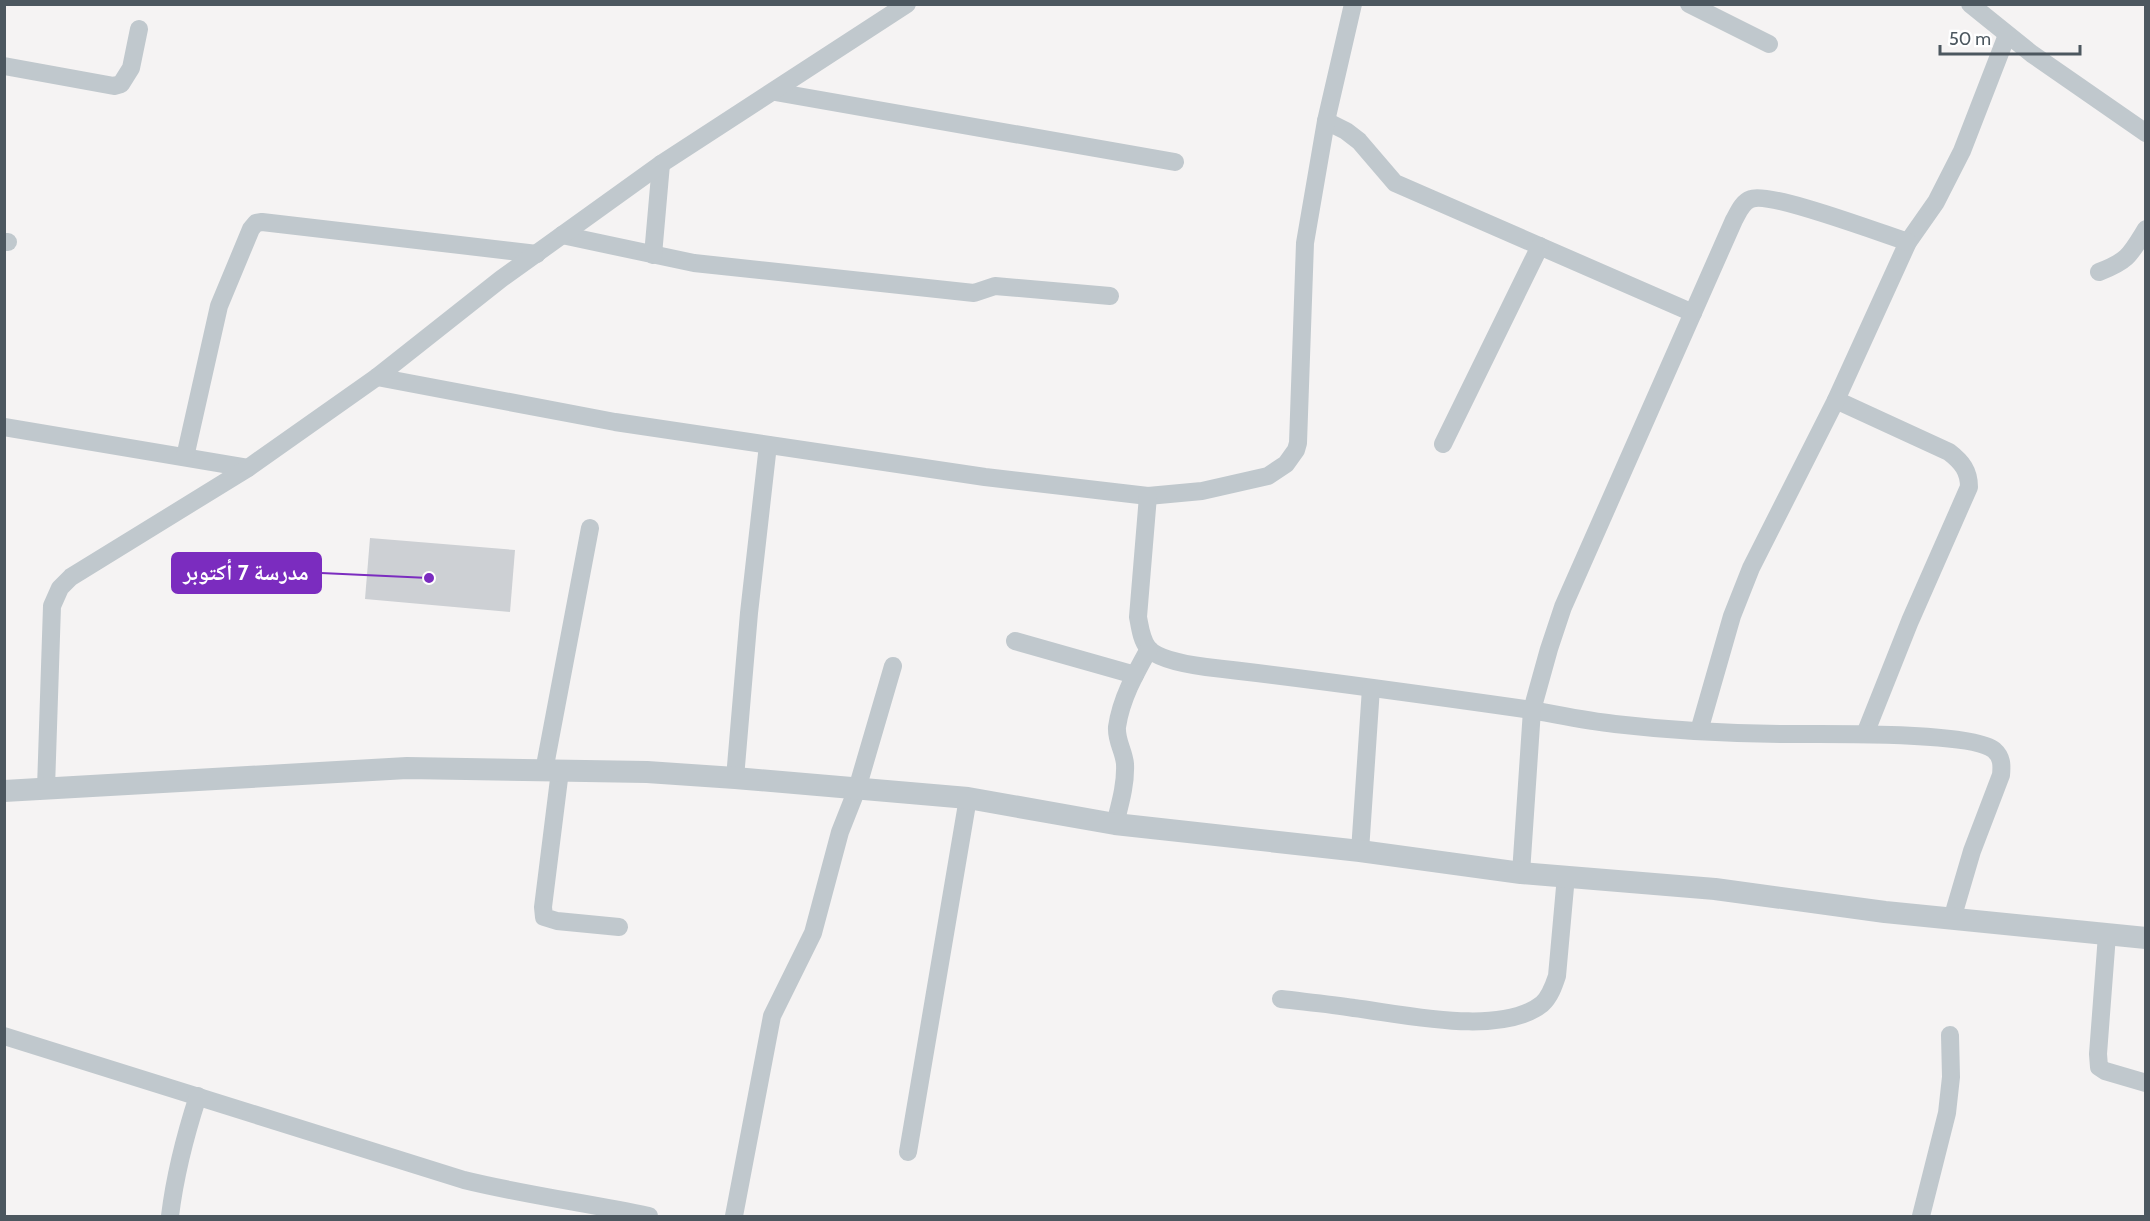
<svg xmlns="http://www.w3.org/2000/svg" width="2150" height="1221" font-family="Cabin,'Noto Naskh Arabic',sans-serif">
<rect width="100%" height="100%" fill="#f5f3f3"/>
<path fill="#cdd0d4" d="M 370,538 L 515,550 L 510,612 L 365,599 Z"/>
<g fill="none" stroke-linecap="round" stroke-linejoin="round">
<g stroke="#c0c8cd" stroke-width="18">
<path d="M 1689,4 L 1769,44"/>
<path d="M 1970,4 L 2032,54 L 2146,133"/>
<path d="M 4,66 L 114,86 L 121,84 L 131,68 L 139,29"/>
<path d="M 775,92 L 1175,162"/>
<path d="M 1326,121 L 1346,131 L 1359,141 L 1395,183 L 1693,313"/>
<path d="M 562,235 L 694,263 L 974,293 L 995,286 L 1110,296"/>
<path d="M 4,242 L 8,242"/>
<path d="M 653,255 L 661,164"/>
<path d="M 2099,272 C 2128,261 2130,255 2146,229"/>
<path d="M 377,377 L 615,422 L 985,477 L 1148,496 L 1202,491 L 1268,476 L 1286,464 L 1296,450 L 1298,443 L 1305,243 L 1326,121 L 1353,4"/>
<path d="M 1836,400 L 1949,452 C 1962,462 1969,471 1969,487 L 1910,621 L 1865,734"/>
<path d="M 4,427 L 248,468"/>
<path d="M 1443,444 L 1540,246"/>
<path d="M 185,457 L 219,306 L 251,229 L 256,223 L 262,222 L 537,254"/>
<path d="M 1148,496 L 1138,617 C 1140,627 1141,639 1148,648 C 1158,660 1191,665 1206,667 C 1313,679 1419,694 1525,709 C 1555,714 1585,721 1615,724 C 1675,731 1736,734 1796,734 C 1830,734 1973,732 1994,750 C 2002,757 2002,765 2001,775 L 1972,851 L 1952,919"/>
<path d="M 1015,641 L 1135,675"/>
<path d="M 1699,731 L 1732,616 L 1751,568 L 1836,400 L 1908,242 L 1936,202 L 1962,151 L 2007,35"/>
<path d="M 544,771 L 590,528"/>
<path d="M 560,771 L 543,907 L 544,917 L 557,921 L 619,927"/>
<path d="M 735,778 L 749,613 L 768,445"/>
<path d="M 46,788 L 52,606 L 60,588 L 71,577 L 248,468 L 377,377 L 501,279 L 661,164 L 907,4"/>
<path d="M 1115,824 C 1120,804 1126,784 1125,764 C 1124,751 1116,741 1117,727 C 1121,699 1135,674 1149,649"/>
<path d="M 1360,851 L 1371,688"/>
<path d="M 1521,873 L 1532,710 L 1549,649 L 1563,607 L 1734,220 C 1738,213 1742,202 1751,199 C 1769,191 1883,234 1908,242"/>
<path d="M 2107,935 L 2098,1054 L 2099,1067 L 2105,1071 L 2146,1083"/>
<path d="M 1281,999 C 1306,1002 1330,1004 1354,1008 C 1403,1014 1501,1037 1542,1004 C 1550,997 1554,985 1557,976 L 1566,876"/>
<path d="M 4,1036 L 464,1180 C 525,1195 587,1203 649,1216"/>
<path d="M 908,1152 L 968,798"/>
<path d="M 170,1216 C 175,1175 185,1136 198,1096"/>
<path d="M 734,1216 L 772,1016 L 813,933 L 840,832 L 857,789 L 893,666"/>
<path d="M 1921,1216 L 1947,1113 L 1951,1077 L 1950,1035"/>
</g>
<path stroke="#c0c8cd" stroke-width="22" d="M 4,791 L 407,768 L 647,772 L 735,778 L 968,798 L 1115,824 L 1360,851 L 1521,873 L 1715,889 L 1885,912 L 2146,938"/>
</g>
<path fill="none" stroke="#7b2cbf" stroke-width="2" d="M429 578L321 573"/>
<circle fill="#7b2cbf" stroke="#fff" stroke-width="2" cx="429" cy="578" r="6"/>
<rect fill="#7b2cbf" stroke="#7b2cbf" stroke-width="2" x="172" y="553" width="149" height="40" rx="6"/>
<g font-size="22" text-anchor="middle" font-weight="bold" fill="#fff">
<text x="246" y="580">مدرسة 7 أكتوبر</text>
</g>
<rect width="2150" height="1221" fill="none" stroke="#4c575f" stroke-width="12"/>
<path d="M1940 45v9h140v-9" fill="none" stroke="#4c575f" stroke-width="3"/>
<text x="1949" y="45" font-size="18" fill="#4c575f" stroke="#ffffff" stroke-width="4.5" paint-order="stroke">50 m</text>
</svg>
